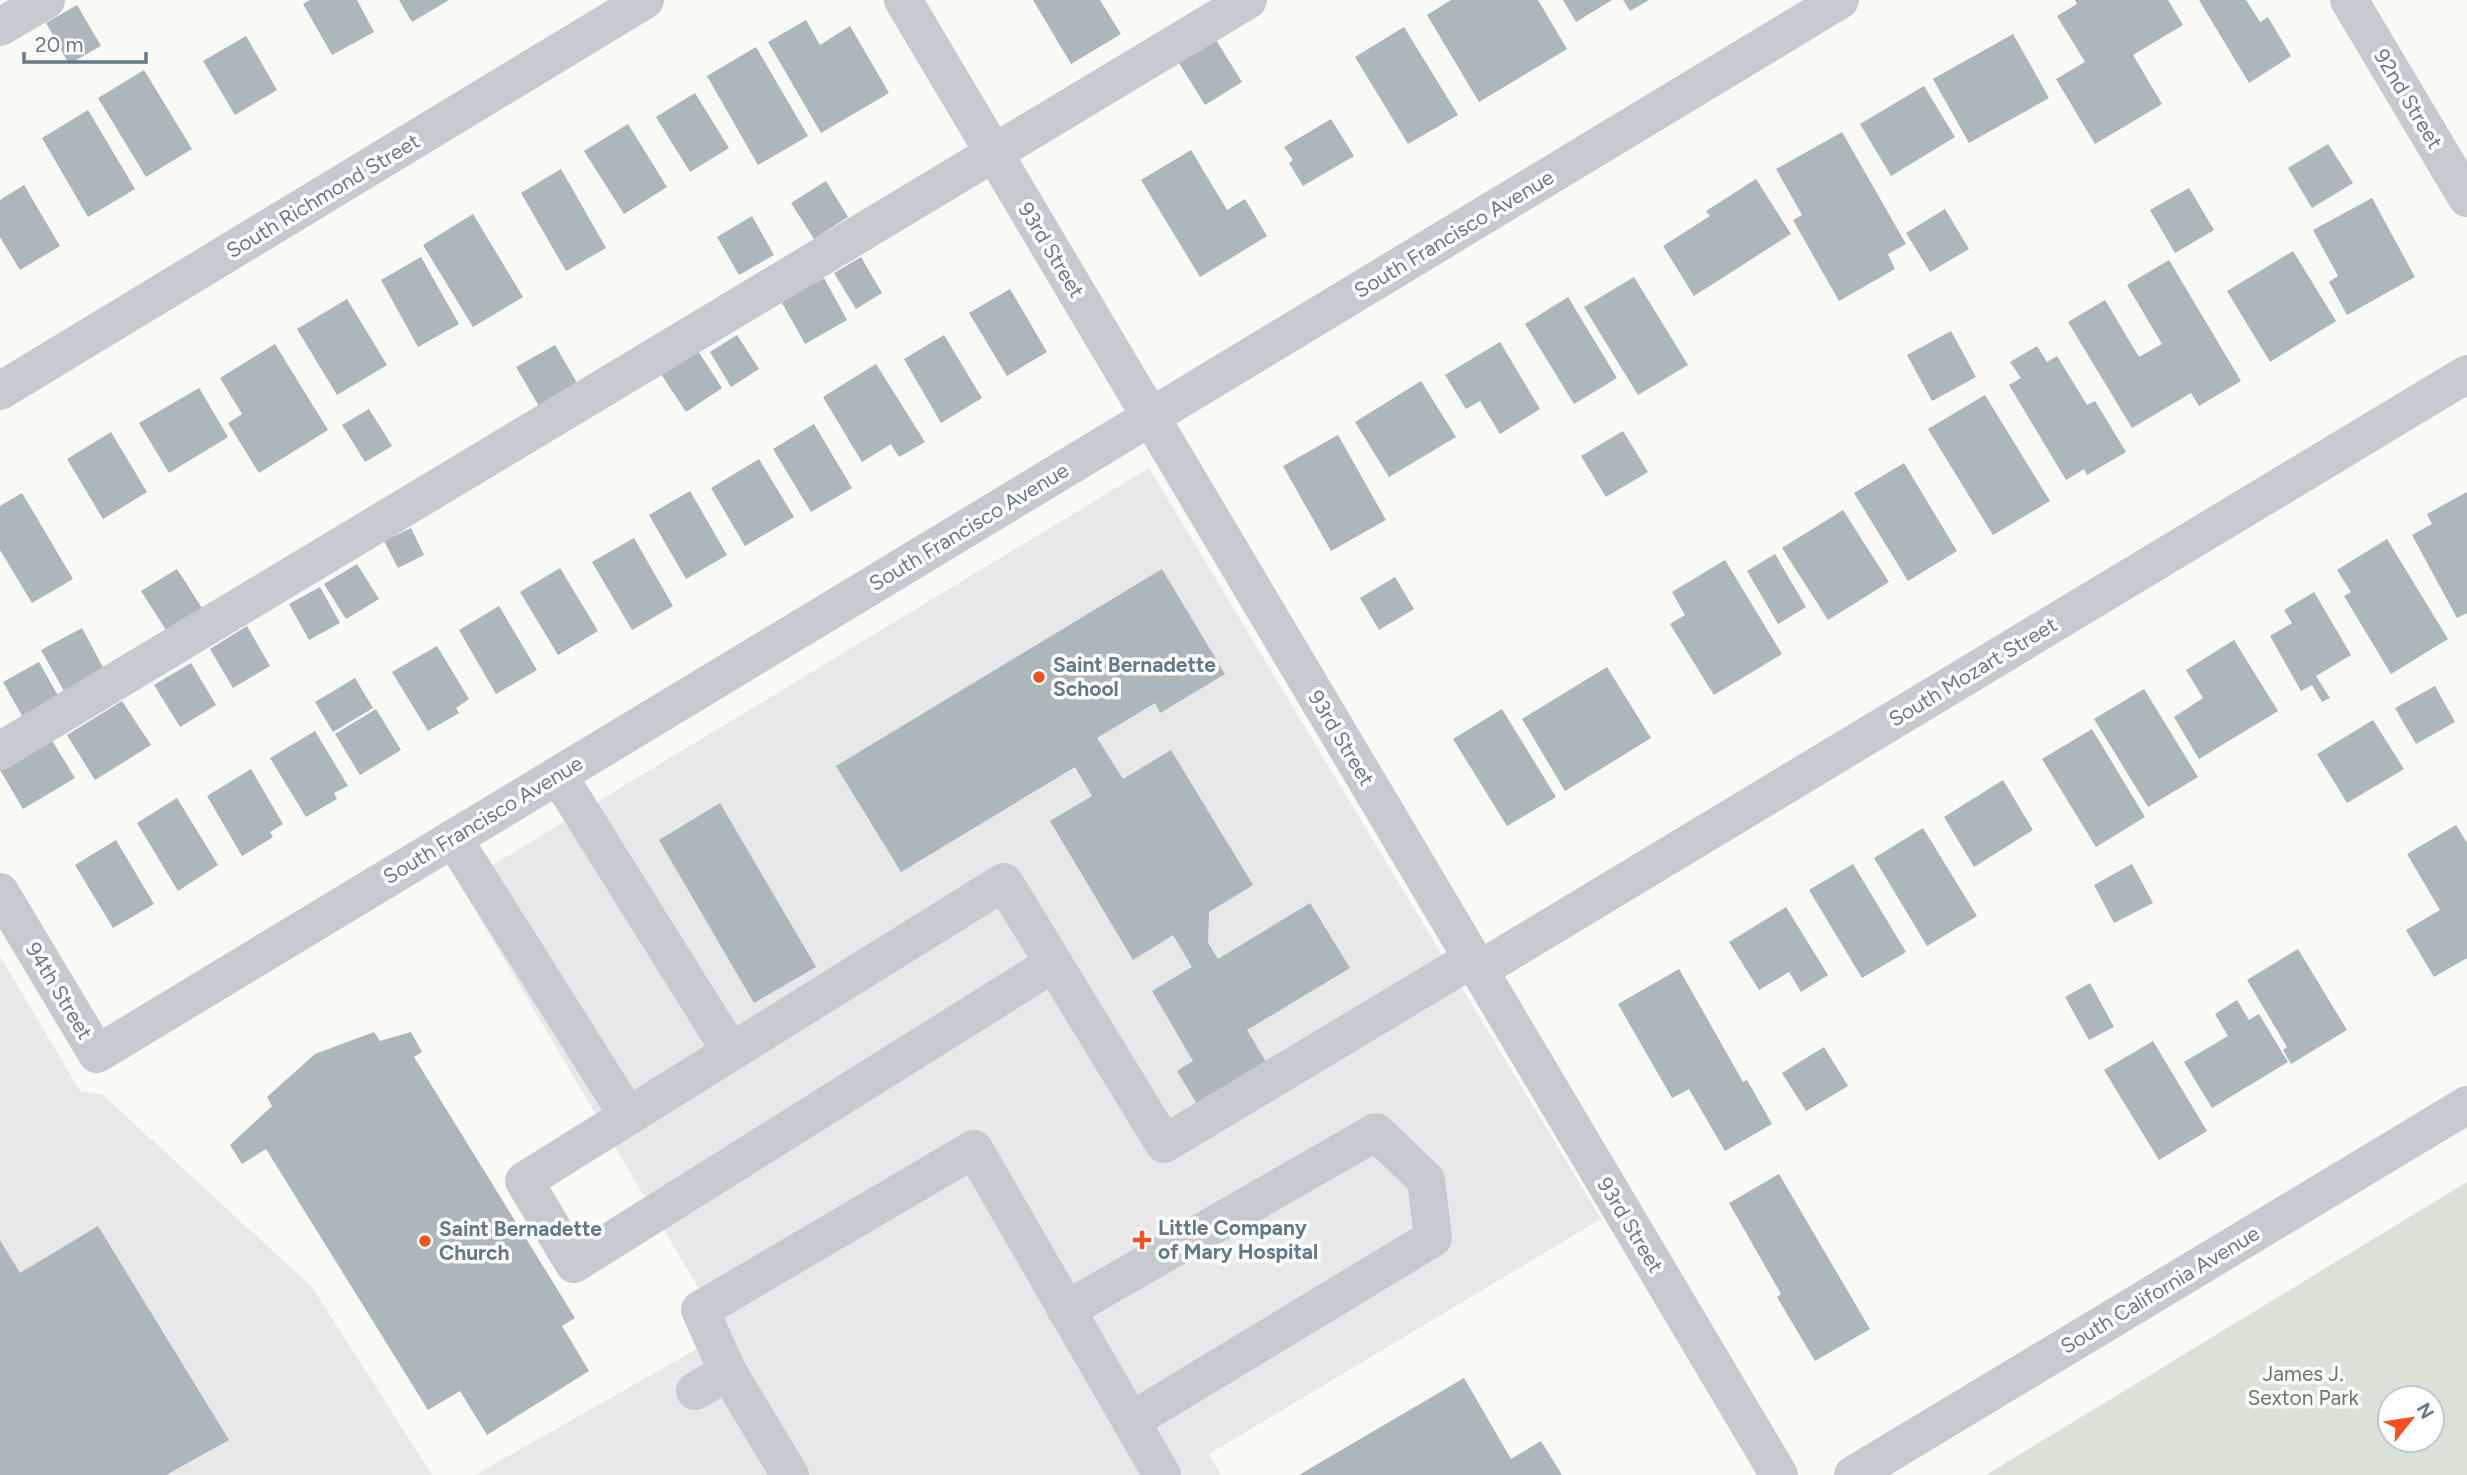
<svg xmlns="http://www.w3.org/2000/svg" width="2467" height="1475" font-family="Figtree,sans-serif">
<rect width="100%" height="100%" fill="#f9f9f6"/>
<g fill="#e7e8e7">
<path d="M 1149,468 L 1601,1219 L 1209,1454 L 1221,1475 L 475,1475 L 725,1333 L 460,885 Z"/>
<path d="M 0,956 L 80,1091 L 103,1095 L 312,1287 L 432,1475 L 0,1475 Z"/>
</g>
<path fill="#dae1d7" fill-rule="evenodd" d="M 2467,1182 L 2467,1475 L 1986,1475 ZM 2390,1398 L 2432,1398 L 2432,1440 L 2390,1440 Z"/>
<g fill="#acb6bb">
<path d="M 310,0 L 357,0 L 374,32 L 332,55 L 303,4 Z"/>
<path d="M 399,0 L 449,0 L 412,22 Z"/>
<path d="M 1033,0 L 1100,0 L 1121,34 L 1071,64 Z"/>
<path d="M 1451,0 L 1538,0 L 1567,49 L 1479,102 L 1427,15 Z"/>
<path d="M 1563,0 L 1612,0 L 1576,22 Z"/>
<path d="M 1623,0 L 1649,0 L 1630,11 Z"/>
<path d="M 2075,0 L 2168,0 L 2183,25 L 2133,55 L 2162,104 L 2095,144 L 2056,79 L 2085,62 L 2057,16 L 2077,4 Z"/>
<path d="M 2199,0 L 2246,0 L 2260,22 L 2268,17 L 2291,56 L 2249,83 Z"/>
<path d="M 77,5 L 101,46 L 69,64 L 46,23 Z"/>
<path d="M 806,20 L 820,45 L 850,26 L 889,93 L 821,133 L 768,42 Z"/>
<path d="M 1404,27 L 1458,115 L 1408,144 L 1355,57 Z"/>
<path d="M 2013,34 L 2049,98 L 1969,143 L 1933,79 Z"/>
<path d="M 246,36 L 277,90 L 235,115 L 203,61 Z"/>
<path d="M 1216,40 L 1242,82 L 1205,105 L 1179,63 Z"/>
<path d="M 756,47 L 808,136 L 758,165 L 707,76 Z"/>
<path d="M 144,70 L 192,149 L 146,177 L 98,98 Z"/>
<path d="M 1924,86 L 1955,137 L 1891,176 L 1860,124 Z"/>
<path d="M 695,93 L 729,148 L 690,172 L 656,117 Z"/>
<path d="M 88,110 L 135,189 L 88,217 L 42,138 Z"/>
<path d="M 1331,119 L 1354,156 L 1303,186 L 1289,163 L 1293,160 L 1284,147 Z"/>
<path d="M 628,124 L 667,187 L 624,214 L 584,151 Z"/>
<path d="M 1842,132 L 1906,244 L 1888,254 L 1895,269 L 1839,301 L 1793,220 L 1802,215 L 1776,169 Z"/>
<path d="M 2328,144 L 2353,183 L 2312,208 L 2288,168 Z"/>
<path d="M 1191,150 L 1227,210 L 1245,199 L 1267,236 L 1200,277 L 1141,180 Z"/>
<path d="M 561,169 L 606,248 L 566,271 L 521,193 Z"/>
<path d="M 1756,179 L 1791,234 L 1694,296 L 1663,246 L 1710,216 L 1706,211 Z"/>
<path d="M 826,181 L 848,217 L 814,239 L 791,203 Z"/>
<path d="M 24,185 L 60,246 L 20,270 L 0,237 L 0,200 Z"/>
<path d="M 2189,188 L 2214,230 L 2175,253 L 2150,210 Z"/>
<path d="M 2372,198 L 2415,277 L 2347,315 L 2329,282 L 2338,276 L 2313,230 Z"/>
<path d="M 1945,209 L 1969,249 L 1930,272 L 1906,233 Z"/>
<path d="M 473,214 L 523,297 L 473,327 L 423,245 Z"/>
<path d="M 752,216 L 774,255 L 739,275 L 717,237 Z"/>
<path d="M 2293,251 L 2336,321 L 2270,362 L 2227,291 Z"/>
<path d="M 421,257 L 459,324 L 418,347 L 381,280 Z"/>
<path d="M 861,257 L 882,293 L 856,309 L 834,273 Z"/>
<path d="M 2169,260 L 2241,381 L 2199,406 L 2191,393 L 2132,428 L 2068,322 L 2105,300 L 2139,357 L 2162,344 L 2127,285 Z"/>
<path d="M 1634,277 L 1688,365 L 1638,395 L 1584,307 Z"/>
<path d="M 824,278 L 847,320 L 805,344 L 781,301 Z"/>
<path d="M 1010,289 L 1047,352 L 1007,376 L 969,313 Z"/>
<path d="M 1568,297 L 1617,378 L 1574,404 L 1525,324 Z"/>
<path d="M 347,299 L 387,365 L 337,395 L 297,329 Z"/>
<path d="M 1951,331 L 1976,377 L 1932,401 L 1907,355 Z"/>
<path d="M 737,335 L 759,369 L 731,387 L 710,352 Z"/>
<path d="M 944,335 L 982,398 L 941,423 L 904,359 Z"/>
<path d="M 1500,342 L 1540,409 L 1500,434 L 1480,401 L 1466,409 L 1445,375 Z"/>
<path d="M 275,344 L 328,430 L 259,473 L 228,423 L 242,414 L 220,378 Z"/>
<path d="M 555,345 L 577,383 L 539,406 L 516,367 Z"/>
<path d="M 2037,346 L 2047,362 L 2057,356 L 2087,405 L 2095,401 L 2126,452 L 2087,475 L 2084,469 L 2066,480 L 2009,385 L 2021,378 L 2010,362 Z"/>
<path d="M 698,351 L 722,388 L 686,412 L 661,374 Z"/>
<path d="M 876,364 L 925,442 L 899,457 L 891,444 L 862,462 L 823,397 Z"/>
<path d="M 1421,381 L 1456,437 L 1389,477 L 1355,422 Z"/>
<path d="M 199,388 L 228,437 L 169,473 L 139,423 Z"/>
<path d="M 1985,395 L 2050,501 L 1993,535 L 1928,429 Z"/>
<path d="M 369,409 L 392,446 L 365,462 L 342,425 Z"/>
<path d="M 814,424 L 852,488 L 811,512 L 773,449 Z"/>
<path d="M 1623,431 L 1648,472 L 1606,497 L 1581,456 Z"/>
<path d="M 111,432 L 147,492 L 103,519 L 67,459 Z"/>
<path d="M 1338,435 L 1386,520 L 1331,551 L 1283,466 Z"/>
<path d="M 759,459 L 794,517 L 745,546 L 711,488 Z"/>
<path d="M 1904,463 L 1957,551 L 1908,581 L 1854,493 Z"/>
<path d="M 690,491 L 727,555 L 686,579 L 649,515 Z"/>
<path d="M 2467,492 L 2467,613 L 2457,618 L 2412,535 L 2432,524 L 2427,514 Z"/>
<path d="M 22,493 L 73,579 L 32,603 L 0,550 L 0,506 Z"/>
<path d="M 1843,510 L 1889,582 L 1828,620 L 1782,548 Z"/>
<path d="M 411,528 L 424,555 L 398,568 L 384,541 Z"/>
<path d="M 634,538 L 673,606 L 632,630 L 592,562 Z"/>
<path d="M 2387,539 L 2448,639 L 2391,674 L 2344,596 L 2351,592 L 2337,570 Z"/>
<path d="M 1775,554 L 1806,607 L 1778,624 L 1747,571 Z"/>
<path d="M 1725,560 L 1782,654 L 1714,695 L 1670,624 L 1685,615 L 1672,592 Z"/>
<path d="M 357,564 L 379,599 L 346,619 L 324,584 Z"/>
<path d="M 560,568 L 598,631 L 558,655 L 520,592 Z"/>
<path d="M 177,569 L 202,608 L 166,630 L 141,591 Z"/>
<path d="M 1162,569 L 1225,674 L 1160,713 L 1155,703 L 1097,738 L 1123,779 L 1171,750 L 1253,885 L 1209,912 L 1208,943 L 1218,959 L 1310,903 L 1350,968 L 1247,1030 L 1266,1062 L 1197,1104 L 1177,1071 L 1193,1061 L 1152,991 L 1192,967 L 1173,935 L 1133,960 L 1050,821 L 1092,796 L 1075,767 L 901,872 L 836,766 Z"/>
<path d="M 1395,577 L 1414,609 L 1379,630 L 1360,598 Z"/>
<path d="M 320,587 L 340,623 L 309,640 L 289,604 Z"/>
<path d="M 2314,592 L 2351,655 L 2316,676 L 2330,698 L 2322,702 L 2312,685 L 2301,691 L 2270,636 L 2292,623 L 2284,610 Z"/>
<path d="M 499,606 L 537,670 L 496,694 L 459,630 Z"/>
<path d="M 247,626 L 270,666 L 233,688 L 210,649 Z"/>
<path d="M 82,628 L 104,669 L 64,691 L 41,650 Z"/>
<path d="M 2234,640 L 2278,711 L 2199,759 L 2174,717 L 2203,698 L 2186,670 Z"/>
<path d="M 437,646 L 469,699 L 456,708 L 459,713 L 428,731 L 392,672 Z"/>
<path d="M 39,662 L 61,701 L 25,721 L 3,682 Z"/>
<path d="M 191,663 L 216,705 L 180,727 L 154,685 Z"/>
<path d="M 1607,667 L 1651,738 L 1565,791 L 1522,719 Z"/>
<path d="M 355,678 L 373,708 L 333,732 L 315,702 Z"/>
<path d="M 2435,686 L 2455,722 L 2416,744 L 2395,708 Z"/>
<path d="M 2144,689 L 2198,777 L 2148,807 L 2094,719 Z"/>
<path d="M 122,701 L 151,745 L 95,780 L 67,735 Z"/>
<path d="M 376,709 L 401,750 L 360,775 L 335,734 Z"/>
<path d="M 1502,709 L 1556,797 L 1507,826 L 1453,739 Z"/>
<path d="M 2373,720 L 2404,769 L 2347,803 L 2317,754 Z"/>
<path d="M 2092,729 L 2145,817 L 2096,847 L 2042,759 Z"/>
<path d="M 315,731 L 348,786 L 334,793 L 337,799 L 306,817 L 270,758 Z"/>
<path d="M 51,739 L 75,778 L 23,809 L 0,770 Z"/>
<path d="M 251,769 L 283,824 L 270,832 L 273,837 L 242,856 L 207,796 Z"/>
<path d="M 2003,780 L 2033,830 L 1974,867 L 1944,817 Z"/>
<path d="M 177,798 L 218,865 L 178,891 L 137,823 Z"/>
<path d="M 720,803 L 816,967 L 754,1003 L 659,840 Z"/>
<path d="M 2456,825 L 2467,843 L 2467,958 L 2434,977 L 2406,930 L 2440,910 L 2407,854 Z"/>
<path d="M 1923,828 L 1977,916 L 1927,946 L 1874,858 Z"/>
<path d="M 116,840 L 154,904 L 113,928 L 75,865 Z"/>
<path d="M 1853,864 L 1906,952 L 1862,978 L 1809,890 Z"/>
<path d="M 2132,864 L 2153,903 L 2114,923 L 2094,885 Z"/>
<path d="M 1786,907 L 1828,975 L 1801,992 L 1789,972 L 1759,990 L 1729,942 Z"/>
<path d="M 2298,949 L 2347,1030 L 2291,1064 L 2283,1050 L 2287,1047 L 2247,980 Z"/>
<path d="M 1679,969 L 1743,1082 L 1747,1080 L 1772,1124 L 1725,1151 L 1689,1089 L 1672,1098 L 1618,1004 Z"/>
<path d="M 2090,983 L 2114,1027 L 2089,1040 L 2065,997 Z"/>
<path d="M 2237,1000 L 2249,1020 L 2259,1014 L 2288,1062 L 2212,1108 L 2184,1062 L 2228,1036 L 2215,1014 Z"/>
<path d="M 374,1032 L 380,1041 L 411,1032 L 422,1052 L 414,1057 L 575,1318 L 562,1326 L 589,1371 L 487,1435 L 460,1391 L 428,1410 L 266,1149 L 242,1164 L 230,1145 L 272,1106 L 267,1097 L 315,1054 Z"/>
<path d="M 2153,1041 L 2207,1131 L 2159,1160 L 2104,1070 Z"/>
<path d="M 1824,1047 L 1848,1086 L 1806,1111 L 1782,1073 Z"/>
<path d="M 1779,1174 L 1870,1329 L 1815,1361 L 1777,1297 L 1781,1294 L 1729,1203 Z"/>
<path d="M 98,1226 L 229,1440 L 166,1475 L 0,1475 L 0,1240 L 20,1273 Z"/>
<path d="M 1464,1378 L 1511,1459 L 1541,1441 L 1562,1475 L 1299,1475 Z"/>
</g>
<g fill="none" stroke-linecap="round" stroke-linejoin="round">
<g stroke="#c6cace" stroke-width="38">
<path d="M 903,0 L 1779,1475"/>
<path d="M 2349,0 L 2467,198"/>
<path d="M 0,27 L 46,0"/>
<path d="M 0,391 L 645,0"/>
<path d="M 0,751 L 1248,0"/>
<path d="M 558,775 L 731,1052 L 1004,882 L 1164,1144 L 1472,959"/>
<path d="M 453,838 L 628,1116"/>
<path d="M 0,892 L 97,1054 L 1840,0"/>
<path d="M 1479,970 L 2467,374"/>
<path d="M 731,1052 L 524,1181 L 574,1264 L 1054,963"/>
<path d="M 1066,1310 L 1376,1132 L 1426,1180 L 1433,1238 L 1131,1421"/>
<path d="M 728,1372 L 700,1310 L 974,1149 L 1162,1475"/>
<path d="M 695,1391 L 728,1372 L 790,1475"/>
<path d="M 1853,1475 L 2467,1105"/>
</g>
</g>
<g fill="#f1511e" stroke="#fff" stroke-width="2.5">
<circle cx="1039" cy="677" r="7"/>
<path d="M1138.5 1229.5h7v7h7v7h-7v7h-7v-7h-7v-7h7z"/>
<circle cx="425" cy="1241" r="7"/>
</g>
<g text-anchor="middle" stroke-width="7" stroke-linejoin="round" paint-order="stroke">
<g font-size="21" fill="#657989" stroke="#fff">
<text transform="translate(2408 99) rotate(59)" y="7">92nd Street</text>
<text transform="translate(323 196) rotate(-31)" y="7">South Richmond Street</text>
<text transform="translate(1454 234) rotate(-31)" y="7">South Francisco Avenue</text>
<text transform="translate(1051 250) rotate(59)" y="7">93rd Street</text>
<text transform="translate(969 527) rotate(-31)" y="7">South Francisco Avenue</text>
<text transform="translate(1973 672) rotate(-31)" y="7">South Mozart Street</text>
<text transform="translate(1341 738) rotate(59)" y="7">93rd Street</text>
<text transform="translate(483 820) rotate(-31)" y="7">South Francisco Avenue</text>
<text transform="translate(59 991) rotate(59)" y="7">94th Street</text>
<text transform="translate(1630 1225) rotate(59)" y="7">93rd Street</text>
<text transform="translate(2160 1290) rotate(-31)" y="7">South California Avenue</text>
</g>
<g font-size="21" font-weight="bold" fill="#657989" stroke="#fff" text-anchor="start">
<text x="1053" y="672">Saint Bernadette<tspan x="1053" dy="24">School</tspan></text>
<text x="1158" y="1235">Little Company<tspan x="1158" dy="24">of Mary Hospital</tspan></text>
<text x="439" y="1236">Saint Bernadette<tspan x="439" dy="24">Church</tspan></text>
</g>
<g font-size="21" fill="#667a61" stroke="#fff">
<text x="2303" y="1381">James J.<tspan x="2303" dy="24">Sexton Park</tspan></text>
</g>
</g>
<g transform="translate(2411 1419) rotate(60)"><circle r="33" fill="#ffffff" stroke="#c1c9d0" stroke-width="2"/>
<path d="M0-5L12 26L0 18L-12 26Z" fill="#f1511e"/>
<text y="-10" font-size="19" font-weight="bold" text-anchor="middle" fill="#657989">N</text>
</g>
<path d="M24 52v10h122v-10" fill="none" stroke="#657989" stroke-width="3.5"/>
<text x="35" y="52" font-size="21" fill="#657989" stroke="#ffffff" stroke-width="5" paint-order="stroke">20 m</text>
</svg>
